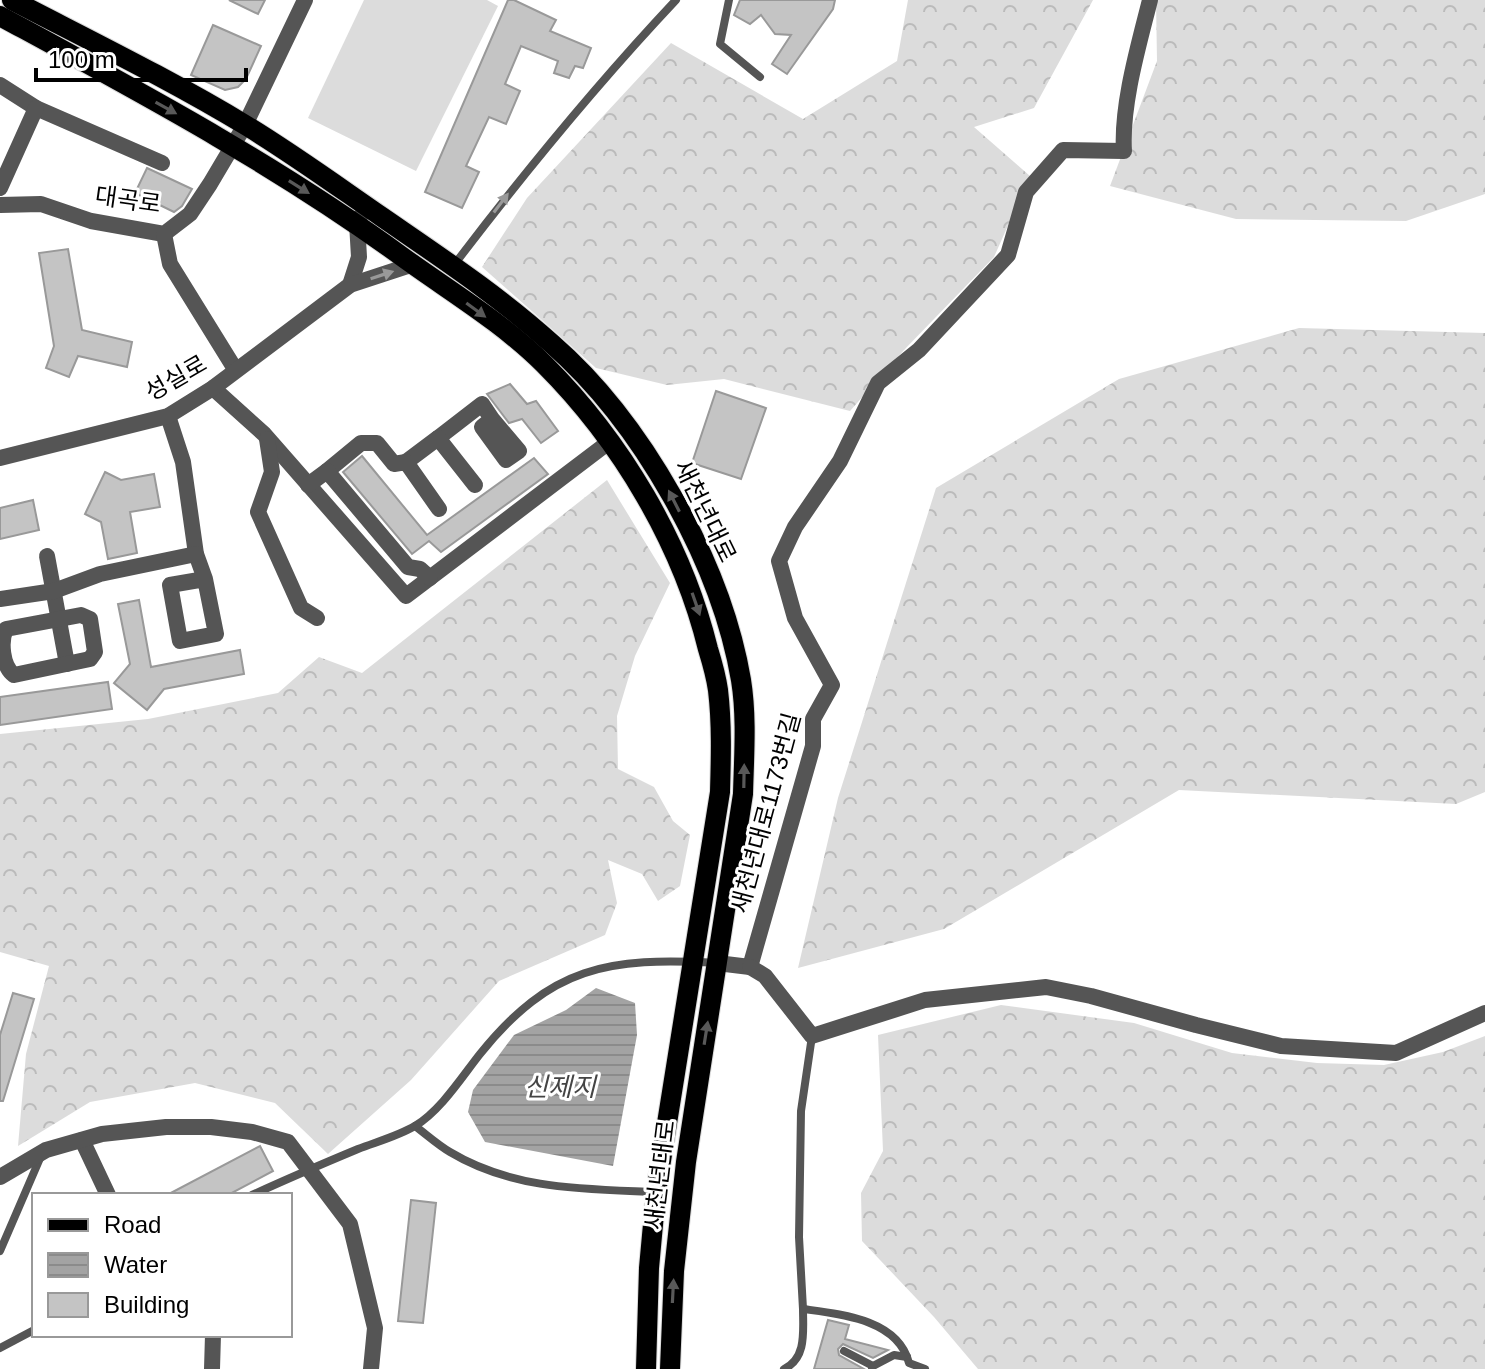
<svg xmlns="http://www.w3.org/2000/svg" width="1485" height="1369" font-family="Helvetica,'Noto Sans KR',sans-serif">
<defs>
<pattern id="forest-crowns" width="20" height="18" patternUnits="userSpaceOnUse" patternTransform="scale(2)"><rect width="20" height="18" fill="#dcdcdc"/><path d="M2 6a3 3 0 1 1 6 0M12 15a3 3 0 1 1 6 0" fill="none" stroke="#bbb"/></pattern>
<pattern id="water-rules" width="6" height="5" patternUnits="userSpaceOnUse" patternTransform="scale(2)"><rect width="6" height="5" fill="#a3a3a3"/><path d="M0 2.5h6" fill="none" stroke="#8b8b8b"/></pattern>
</defs>
<rect width="100%" height="100%" fill="#fff"/>
<g fill="url(#forest-crowns)">
<path d="M 908,0 L 1093,0 L 1034,108 L 974,127 L 1030,176 L 994,257 L 904,350 L 850,411 L 724,379 L 667,385 L 596,368 L 482,267 L 527,198 L 671,43 L 803,119 L 897,61 Z"/>
<path d="M 1156,0 L 1485,0 L 1485,194 L 1406,221 L 1236,219 L 1110,186 L 1157,61 Z"/>
<path d="M 1299,328 L 1485,333 L 1485,792 L 1456,804 L 1179,790 L 944,929 L 798,968 L 838,798 L 936,488 L 1119,379 Z"/>
<path d="M 607,480 L 670,583 L 635,656 L 617,716 L 618,769 L 654,787 L 673,821 L 690,835 L 680,886 L 658,901 L 642,874 L 608,860 L 617,903 L 605,935 L 499,981 L 411,1080 L 328,1154 L 275,1103 L 195,1083 L 90,1102 L 18,1146 L 26,1054 L 49,966 L 0,952 L 0,734 L 148,719 L 278,693 L 319,657 L 362,673 Z"/>
<path d="M 1001,1005 L 1134,1023 L 1232,1053 L 1317,1063 L 1384,1065 L 1443,1052 L 1485,1036 L 1485,1369 L 978,1369 L 934,1317 L 862,1241 L 861,1193 L 883,1151 L 878,1035 Z"/>
</g>
<path fill="#dcdcdc" d="M 364,0 L 487,0 L 498,6 L 416,171 L 308,118 Z"/>
<path fill="url(#water-rules)" d="M 596,988 L 635,1003 L 637,1035 L 613,1166 L 485,1142 L 468,1112 L 473,1090 L 514,1035 L 566,1010 Z"/>
<g fill="#c4c4c4" stroke="#999" stroke-width="2">
<path d="M 229,0 L 265,0 L 258,14 Z"/>
<path d="M 508,0 L 514,0 L 556,20 L 550,31 L 591,48 L 583,68 L 575,66 L 569,78 L 554,73 L 558,61 L 521,46 L 505,84 L 520,91 L 506,124 L 489,117 L 466,166 L 479,172 L 462,208 L 425,192 Z"/>
<path d="M 740,0 L 835,0 L 833,9 L 787,74 L 772,64 L 791,35 L 775,34 L 761,15 L 750,24 L 734,15 Z"/>
<path d="M 213,25 L 261,46 L 246,79 L 238,87 L 225,90 L 191,75 Z"/>
<path d="M 147,168 L 192,189 L 182,206 L 174,212 L 135,193 Z"/>
<path d="M 68,249 L 82,330 L 132,342 L 127,367 L 78,356 L 69,377 L 46,368 L 54,346 L 39,253 Z"/>
<path d="M 510,384 L 527,404 L 536,401 L 558,431 L 541,443 L 522,419 L 509,423 L 487,394 Z"/>
<path d="M 716,391 L 766,408 L 741,479 L 692,463 Z"/>
<path d="M 362,456 L 427,535 L 534,458 L 548,474 L 441,552 L 429,541 L 412,554 L 343,472 Z"/>
<path d="M 105,472 L 121,480 L 154,474 L 160,507 L 130,512 L 137,553 L 108,559 L 101,522 L 85,514 Z"/>
<path d="M 33,500 L 39,530 L 0,539 L 0,508 Z"/>
<path d="M 139,600 L 151,667 L 240,650 L 244,674 L 164,689 L 147,710 L 114,683 L 130,664 L 118,604 Z"/>
<path d="M 108,682 L 112,709 L 0,725 L 0,697 Z"/>
<path d="M 13,993 L 34,999 L 3,1101 L 0,1101 L 0,1035 Z"/>
<path d="M 260,1146 L 273,1171 L 228,1195 L 167,1195 Z"/>
<path d="M 411,1200 L 436,1203 L 423,1323 L 398,1321 Z"/>
<path d="M 828,1320 L 849,1325 L 845,1339 L 888,1350 L 873,1358 L 843,1344 L 838,1349 L 839,1355 L 864,1369 L 814,1369 Z"/>
</g>
<g fill="none" stroke-linecap="round" stroke-linejoin="round">
<defs>
<g id="primary">
<path d="M 12,0 C 91,41 171,80 247,126 C 293,154 337,186 382,217 C 440,257 499,296 551,343 C 641,421 721,562 741,680 C 747,717 744,756 743,794 L 686,1162 L 674,1271 L 670,1369"/>
<path d="M 0,16 C 138,91 277,165 404,258 C 451,292 503,323 544,364 C 621,441 682,543 708,649 C 712,662 716,676 718,690 C 722,724 721,758 720,792 L 656,1192 L 649,1268 L 646,1369"/>
</g>
</defs>
<use href="#primary" stroke="#dbdbdb" stroke-width="22"/>
<g stroke="#555" stroke-width="8">
<path d="M 729,0 L 720,44 L 760,77"/>
<path d="M 454,265 C 524,173 597,84 676,0"/>
<path d="M 415,1126 C 427,1135 438,1145 450,1152 C 513,1190 585,1189 655,1192"/>
<path d="M 252,1195 C 287,1179 322,1164 358,1149 C 376,1142 398,1136 415,1126 C 441,1110 461,1078 480,1054 C 551,966 608,957 717,963"/>
<path d="M 0,1251 L 41,1156"/>
<path d="M 803,1309 L 799,1237 L 801,1111 L 812,1036"/>
<path d="M 0,1348 L 34,1330"/>
<path d="M 844,1351 L 873,1366"/>
<path d="M 784,1369 C 807,1358 803,1331 803,1309 C 840,1314 898,1319 909,1363 L 925,1369"/>
<path d="M 872,1369 L 873,1366 L 894,1355 L 907,1357"/>
</g>
<g stroke="#555" stroke-width="16">
<path d="M 0,85 L 36,108 L 162,163"/>
<path d="M 0,188 L 36,108"/>
<path d="M 0,205 L 41,204 L 91,221 L 164,234 L 190,214 L 210,184 L 245,125 L 305,0"/>
<path d="M 164,234 L 170,264 L 235,369"/>
<path d="M 350,285 L 359,257 L 357,223 L 360,217"/>
<path d="M 213,388 L 264,434 L 406,596 L 609,442"/>
<path d="M 168,416 L 183,462 L 196,554 L 205,579 L 216,634 L 180,641 L 170,585 L 205,579"/>
<path d="M 438,438 L 482,404 L 492,419 L 482,427 L 506,460 L 519,451 L 492,419"/>
<path d="M 267,439 L 272,472 L 258,512 L 301,608 L 317,618"/>
<path d="M 0,458 L 168,416 L 213,388 L 350,285 L 414,264"/>
<path d="M 406,462 L 438,438 L 475,485"/>
<path d="M 327,471 L 361,443 L 377,443 L 394,464 L 406,462 L 439,509"/>
<path d="M 308,485 L 327,471 L 408,567 L 420,569 L 430,578"/>
<path d="M 47,556 L 67,664"/>
<path d="M 0,599 L 54,591 L 100,574 L 196,554"/>
<path d="M 81,615 L 90,619 L 95,652 L 90,659 L 14,675 C 2,666 0,641 6,629 Z"/>
<path d="M 717,963 L 750,967 L 813,746 L 813,719 L 832,685 L 795,618 L 779,561 L 795,527 L 840,461 L 878,383 L 919,350 L 1008,255 L 1026,192 L 1063,150 L 1124,151 C 1121,105 1139,44 1150,0"/>
<path d="M 750,967 L 765,976 L 812,1036 L 925,1000 L 1046,987 L 1091,996 L 1196,1025 L 1281,1046 L 1396,1053 L 1485,1013"/>
<path d="M 82,1140 L 108,1195"/>
<path d="M 0,1177 L 46,1150 L 102,1134 L 166,1127 L 211,1127 L 252,1132 L 288,1142 L 350,1224 L 375,1328 L 371,1369"/>
<path d="M 212,1369 L 213,1335"/>
</g>
<use href="#primary" stroke="#000" stroke-width="20"/>
</g>
<defs><path id="oneway-solid" d="M-6-.8H1V-3.2L6.5 0L1 3.2V.8H-6Z" transform="scale(2)"/></defs>
<g fill="#595959">
<use href="#oneway-solid" transform="translate(166 108) rotate(29)"/>
<use href="#oneway-solid" transform="translate(299 187) rotate(32)"/>
<use href="#oneway-solid" transform="translate(476 310) rotate(36)"/>
<use href="#oneway-solid" transform="translate(674 501) rotate(-117)"/>
<use href="#oneway-solid" transform="translate(696 604) rotate(71)"/>
<use href="#oneway-solid" transform="translate(744 776) rotate(-89)"/>
<use href="#oneway-solid" transform="translate(706 1033) rotate(-81)"/>
<use href="#oneway-solid" transform="translate(673 1291) rotate(-87)"/>
</g>
<g fill="#999">
<use href="#oneway-solid" transform="translate(501 203) rotate(-53)"/>
<use href="#oneway-solid" transform="translate(382 275) rotate(-18)"/>
</g>
<g text-anchor="middle" stroke-width="6" stroke-linejoin="round" paint-order="stroke">
<g font-size="24" fill="#000" stroke="#fff">
<text transform="translate(128 200) rotate(8)" y="8">대곡로</text>
<text transform="translate(176 378) rotate(-30)" y="8">성실로</text>
<text transform="translate(705 511) rotate(64)" y="8">새천년대로</text>
<text transform="translate(766 813) rotate(-75)" y="8">새천년대로1173번길</text>
<text transform="translate(660 1175) rotate(-83)" y="8">새천년대로</text>
</g>
<g font-size="26" font-style="italic" fill="#444" stroke="#fff">
<text x="560" y="1096">신제지</text>
</g>
</g>
<rect x="32" y="1193" width="260" height="144" fill="#ffffff" stroke="#999999" stroke-width="2"/>
<rect x="48" y="1219" width="40" height="12" fill="#000000" stroke="#999999" stroke-width="2"/>
<text x="104" y="1233" font-size="24" fill="#000000">Road</text>
<rect x="48" y="1253" width="40" height="24" fill="url(#water-rules)" stroke="#999999" stroke-width="2"/>
<text x="104" y="1273" font-size="24" fill="#000000">Water</text>
<rect x="48" y="1293" width="40" height="24" fill="#c4c4c4" stroke="#999999" stroke-width="2"/>
<text x="104" y="1313" font-size="24" fill="#000000">Building</text>
<path d="M36 68v12h210v-12" fill="none" stroke="#000000" stroke-width="4"/>
<text x="48" y="68" font-size="24" fill="#000000" stroke="#ffffff" stroke-width="6" paint-order="stroke">100 m</text>
</svg>
